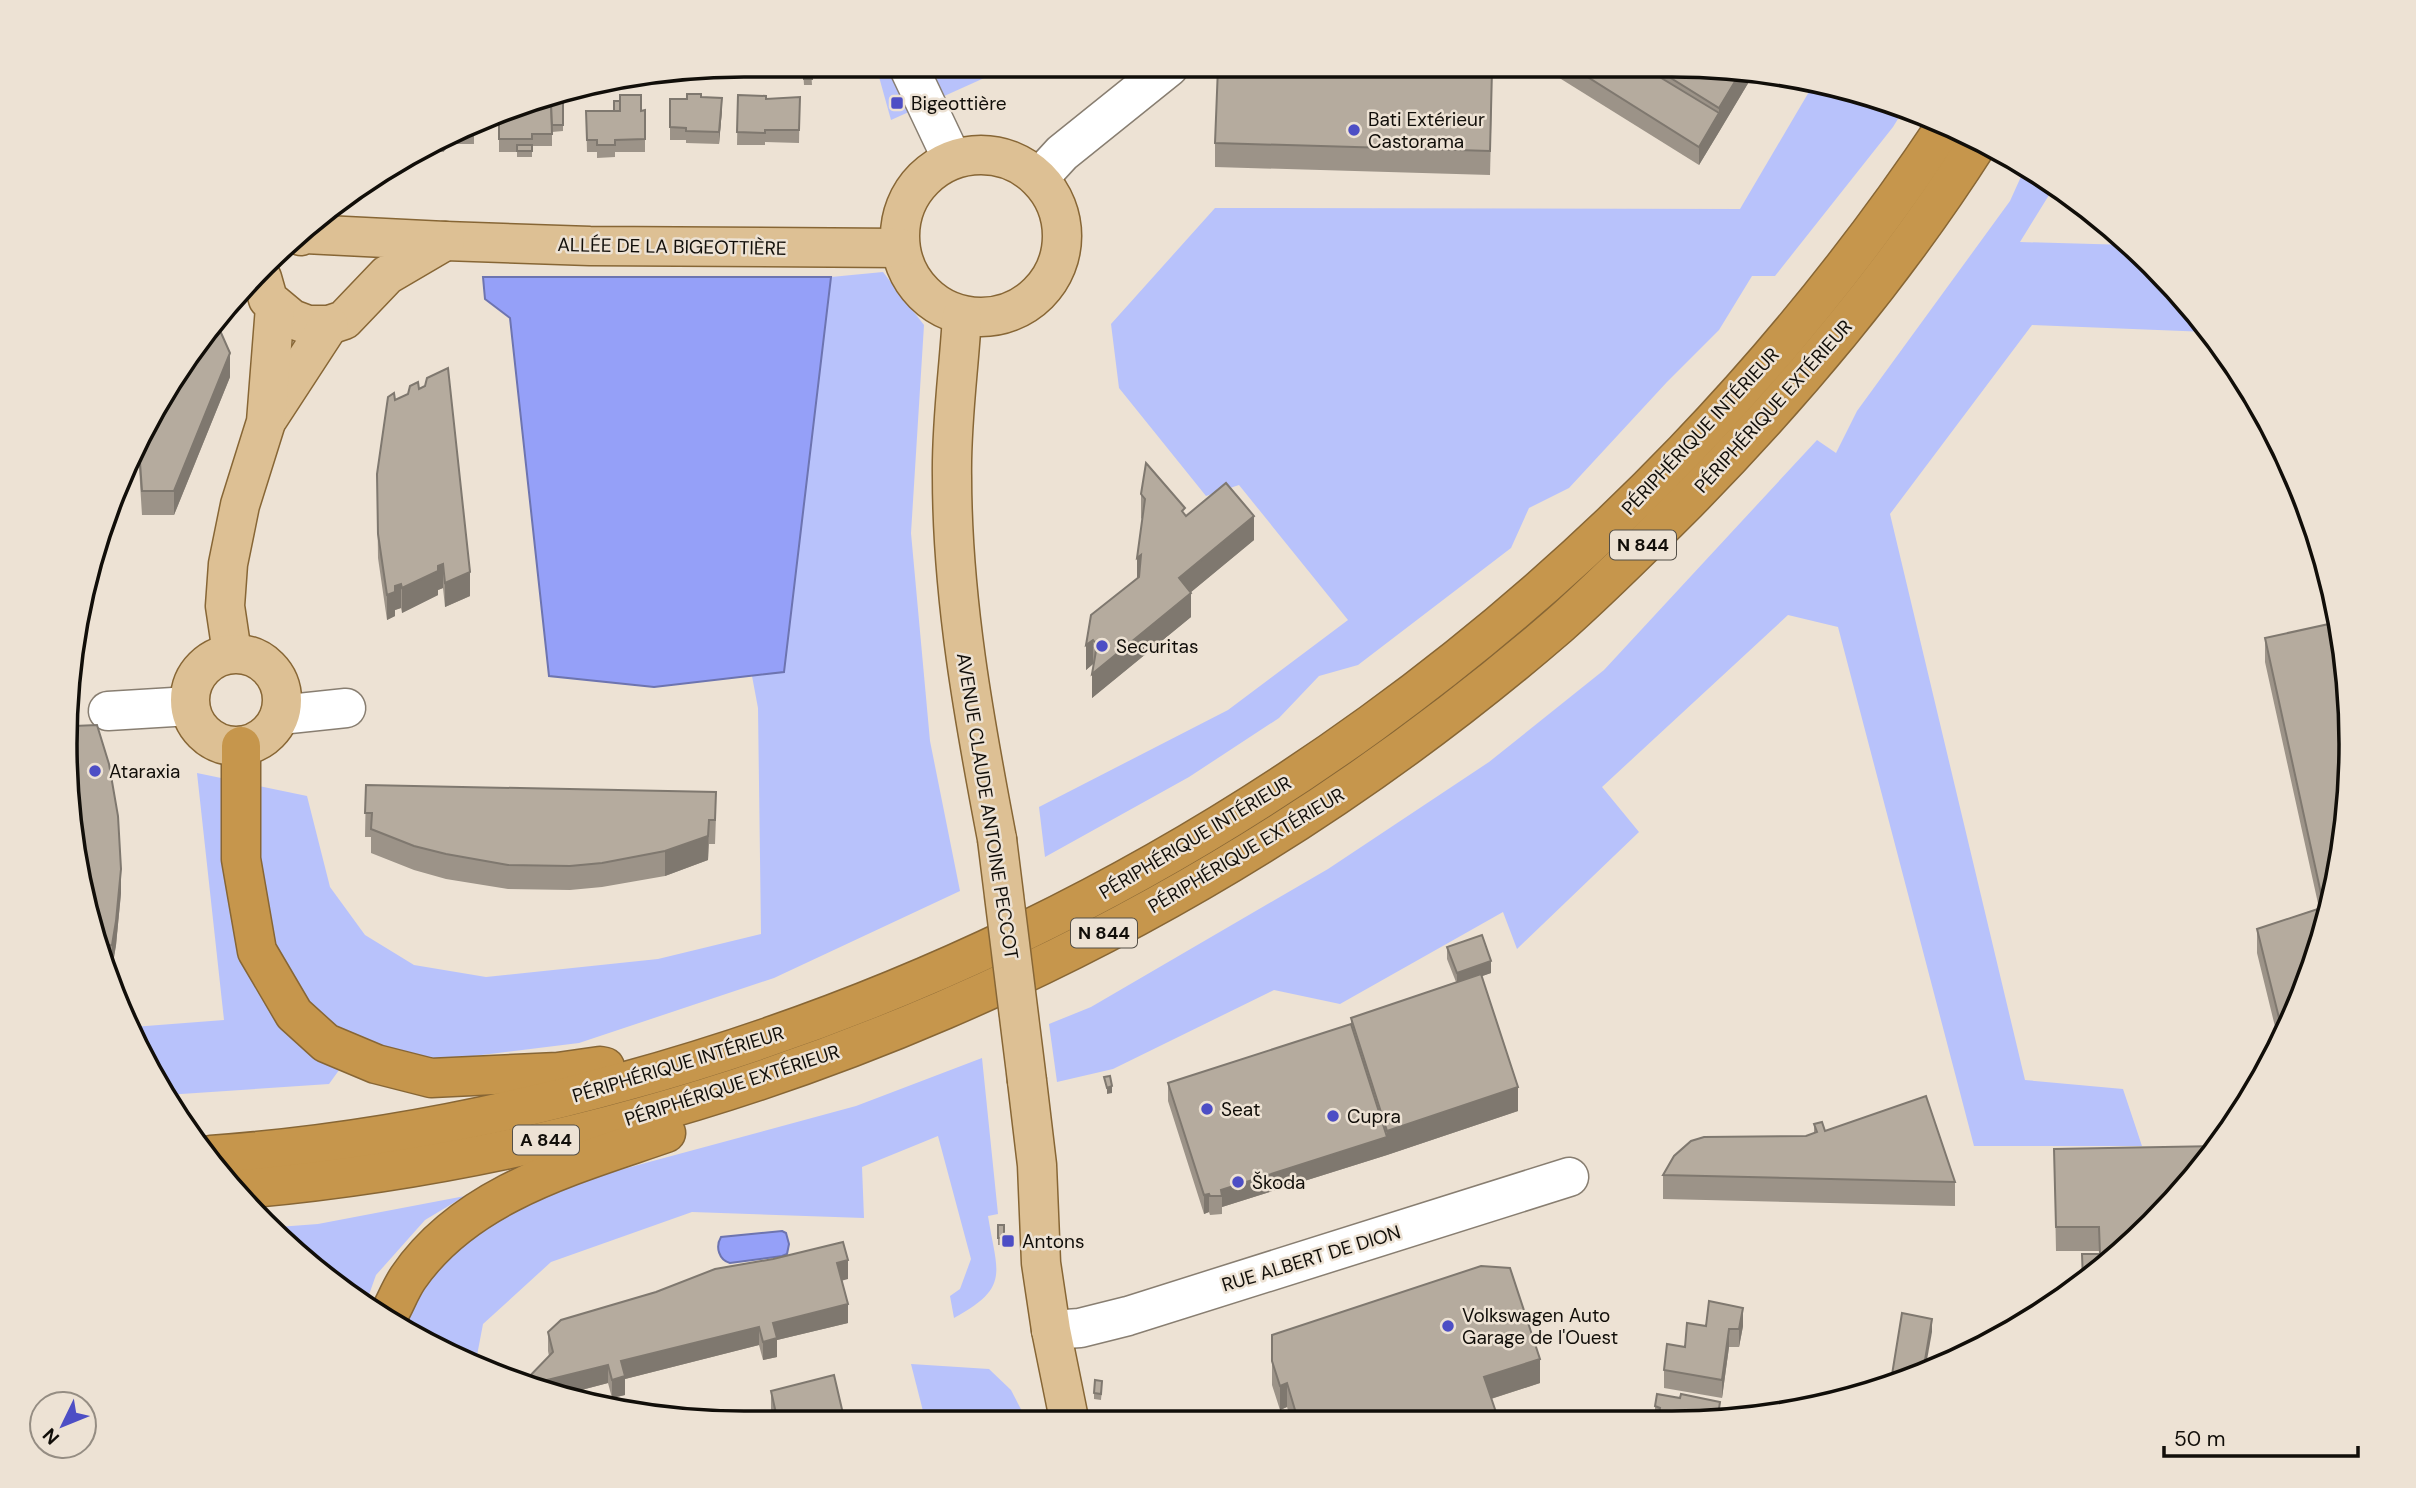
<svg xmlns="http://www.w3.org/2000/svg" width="2416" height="1488" font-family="'DM Sans',sans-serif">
<rect width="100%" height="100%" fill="#ede2d4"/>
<g fill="#b8c2fb">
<path d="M 876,66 L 1000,66 L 1002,70 L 891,120 Z"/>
<path d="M 1813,85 L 1904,109 L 1893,127 L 1775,276 L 1752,276 L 1719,330 L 1667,382 L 1569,488 L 1529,508 L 1511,548 L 1358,665 L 1319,676 L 1279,718 L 1189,777 L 1045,857 L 1039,807 L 1228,710 L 1348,620 L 1239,485 L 1206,496 L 1119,388 L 1111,324 L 1215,208 L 1740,209 Z"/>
<path d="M 2024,170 L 2054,187 L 2020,242 L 2129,245 L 2182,296 L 2208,332 L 2032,325 L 1890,514 L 2025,1080 L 2123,1089 L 2142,1146 L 1974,1146 L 1838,627 L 1788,615 L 1602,787 L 1639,832 L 1517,949 L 1503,912 L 1340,1004 L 1274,990 L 1113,1069 L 1057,1082 L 1049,1024 L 1091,1007 L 1328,869 L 1489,762 L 1604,670 L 1817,440 L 1836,453 L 1857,411 L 2010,201 Z"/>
<path d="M 883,272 L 924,325 L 911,533 L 930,741 L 960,891 L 774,978 L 579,1043 L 432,1061 L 360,1041 L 329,1084 L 166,1095 L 133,1027 L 224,1020 L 197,773 L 307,796 L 330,887 L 365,935 L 414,965 L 486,977 L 658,959 L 761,934 L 758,708 L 752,676 L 784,672 L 831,277 Z"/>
<path d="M 982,1058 L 998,1214 L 988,1216 C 997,1273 1011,1287 954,1318 L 950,1296 L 960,1289 L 971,1259 L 938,1136 L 862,1167 L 864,1218 L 692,1212 L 551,1262 L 483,1324 L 475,1366 L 408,1327 L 410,1310 L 452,1251 L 510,1212 L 601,1175 L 856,1106 Z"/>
<path d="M 465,1196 L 425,1220 L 376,1275 L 366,1303 L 331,1283 L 278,1227 L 318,1224 Z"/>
<path d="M 911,1364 L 989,1369 L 1011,1390 L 1026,1419 L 925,1419 Z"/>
</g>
<g fill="#95a0f8" stroke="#6d74b0" stroke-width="2">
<path d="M 483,277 L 831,277 L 784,672 L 654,687 L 549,676 L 510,318 L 485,299 Z"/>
<path d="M 782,1231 L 786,1233 L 789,1244 L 787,1254 L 782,1256 L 730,1263 C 719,1260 715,1247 721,1237 Z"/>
</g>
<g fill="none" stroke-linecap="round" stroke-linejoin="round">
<defs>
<g id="minor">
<path d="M 908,66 L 952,159"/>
<path d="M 1039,178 L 1062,153 L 1169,67"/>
<path d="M 108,711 L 190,706"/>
<path d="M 280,715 L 346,708"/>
<path d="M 1051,1330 L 1080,1328 L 1128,1316 L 1569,1177"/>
</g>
<g id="major">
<circle cx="981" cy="236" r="81"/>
<path d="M 445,241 L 590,246 L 900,248"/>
<path d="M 262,278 L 268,299 L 292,319 L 308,325 L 329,325 L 344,320 L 387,275 L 445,241 L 305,234 L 301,236"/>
<path d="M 962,316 C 959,369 951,423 952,476 C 952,598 974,719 997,839"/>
<path d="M 269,417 L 329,325"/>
<path d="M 232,653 L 225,606 L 228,564 L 240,505 L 266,422 L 275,307"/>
<circle cx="236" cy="700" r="46"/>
<path d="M 1027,1081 L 1037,1165 L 1041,1263 L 1051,1330 L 1069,1419"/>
</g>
<g id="highway">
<path d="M 241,746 L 241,859 L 257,951 L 294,1014 L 326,1043 L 376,1064 L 431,1078 L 558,1072 L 600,1066 L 605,1067"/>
<path d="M 211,1155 C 350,1145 489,1119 623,1082 C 1167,933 1634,594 1946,125"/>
<path d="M 243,1189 C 725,1146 1192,942 1558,626 C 1602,587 1645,544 1687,502 C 1795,392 1895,273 1978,143"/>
<path d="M 388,1316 C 395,1304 400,1290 408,1278 C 466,1193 574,1165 666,1133"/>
</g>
</defs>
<use href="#minor" stroke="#887e71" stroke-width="41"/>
<use href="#major" stroke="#876635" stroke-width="41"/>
<use href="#highway" stroke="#876635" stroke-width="41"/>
<use href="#minor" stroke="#fff" stroke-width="38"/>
<use href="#major" stroke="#ddc094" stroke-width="38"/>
<use href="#highway" stroke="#c6964c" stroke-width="38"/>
<defs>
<path id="major-bridge" d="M 997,839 L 1027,1081"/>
</defs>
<use href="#major-bridge" stroke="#876635" stroke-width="41" stroke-linecap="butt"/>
<use href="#major-bridge" stroke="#ddc094" stroke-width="38"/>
</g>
<g fill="#9c9388">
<path d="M 803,68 L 811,68 L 812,85 L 804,85 Z"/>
<path d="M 1545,69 L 1756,70 L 1699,165 Z"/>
<path d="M 1492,94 L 1490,175 L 1215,167 L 1215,143 Z"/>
<path d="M 738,95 L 766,99 L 800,97 L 799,143 L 765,142 L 765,145 L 737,145 Z"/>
<path d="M 701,97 L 722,110 L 719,144 L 686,143 L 686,140 L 670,140 L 670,99 L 687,99 Z"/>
<path d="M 551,103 L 563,103 L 563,131 L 552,132 L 552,146 L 532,146 L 532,157 L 517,157 L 517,152 L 499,152 L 499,115 L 530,109 Z"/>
<path d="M 645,110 L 645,152 L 615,152 L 615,157 L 597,158 L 597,152 L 587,152 L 586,111 Z"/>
<path d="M 474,129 L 474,144 L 447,144 L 447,148 L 443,152 L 433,152 L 432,151 Z"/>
<path d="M 179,366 L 230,377 L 174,515 L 142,515 L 138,450 Z"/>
<path d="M 419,389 L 470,596 L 445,607 L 443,588 L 438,590 L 438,595 L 402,613 L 401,608 L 395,610 L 395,616 L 387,620 L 378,558 L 377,474 Z"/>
<path d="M 1141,494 L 1185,515 L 1254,540 L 1191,592 L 1191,617 L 1092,698 L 1094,665 L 1093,664 L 1086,670 L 1086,645 L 1137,578 L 1143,520 L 1141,518 Z"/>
<path d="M 2265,638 L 2328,919 L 2280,1047 L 2257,953 L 2257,929 L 2319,908 L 2265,662 Z"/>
<path d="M 74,726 L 121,893 L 116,945 L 112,969 L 104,969 L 101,962 L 65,744 Z"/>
<path d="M 366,785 L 716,816 L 715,844 L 709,844 L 708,860 L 665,876 L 602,887 L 570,890 L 508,889 L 446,879 L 414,870 L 371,853 L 371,837 L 365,837 Z"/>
<path d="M 1447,947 L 1491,973 L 1482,976 L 1518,1111 L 1387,1155 L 1222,1207 L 1222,1214 L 1210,1215 L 1209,1212 L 1204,1214 L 1168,1101 L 1168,1083 L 1351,1024 L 1351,1018 L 1456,982 L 1447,959 Z"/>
<path d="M 1814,1124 L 1825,1131 L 1955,1182 L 1955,1206 L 1663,1199 L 1663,1175 L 1806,1136 L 1814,1133 Z"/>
<path d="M 2054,1149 L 2120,1254 L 2082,1281 L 2082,1254 L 2099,1254 L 2099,1251 L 2056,1251 Z"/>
<rect x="998" y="1225" width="6" height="20"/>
<path d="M 848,1279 L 842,1280 L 848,1323 L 777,1340 L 777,1357 L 763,1360 L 759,1345 L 625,1379 L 625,1395 L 612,1398 L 608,1383 L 566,1394 L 524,1382 L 549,1356 L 548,1351 L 548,1332 Z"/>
<path d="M 1706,1326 L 1743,1326 L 1739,1347 L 1729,1347 L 1722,1398 L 1664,1388 L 1664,1370 Z"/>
<path d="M 1272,1335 L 1540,1383 L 1491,1399 L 1499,1421 L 1291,1420 L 1287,1407 L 1280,1410 L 1272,1385 Z"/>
<path d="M 1102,1387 L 1101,1400 L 1094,1399 L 1094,1393 Z"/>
<path d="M 771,1391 L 844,1418 L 773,1418 L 771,1410 Z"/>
<path d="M 1680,1398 L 1720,1414 L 1719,1421 L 1658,1420 L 1655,1419 L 1655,1406 Z"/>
</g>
<g fill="#7f786f">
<path d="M 1742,70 L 1756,70 L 1719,132 L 1719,108 Z"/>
<path d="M 722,98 L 722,110 L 719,144 L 719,132 Z"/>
<path d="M 1719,113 L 1719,132 L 1699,165 L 1699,147 Z"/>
<path d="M 447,143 L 447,148 L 443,152 L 443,145 Z"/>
<path d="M 230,353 L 230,377 L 174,515 L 174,491 Z"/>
<path d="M 1254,516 L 1254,540 L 1179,602 L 1179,578 Z"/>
<path d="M 1141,555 L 1141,579 L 1137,582 L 1137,558 Z"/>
<path d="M 443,564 L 443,588 L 438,590 L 438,595 L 402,613 L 402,588 Z"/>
<path d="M 470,572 L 470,596 L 445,607 L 445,583 Z"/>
<path d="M 401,584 L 401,608 L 395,610 L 395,616 L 387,620 L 387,595 L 395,586 Z"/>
<path d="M 1191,593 L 1191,617 L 1092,698 L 1092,674 Z"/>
<path d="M 1093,640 L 1093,664 L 1086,670 L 1086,645 Z"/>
<path d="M 709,820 L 708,860 L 665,876 L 665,851 Z"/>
<path d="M 121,869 L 121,893 L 116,945 L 112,969 L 112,945 Z"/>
<path d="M 1491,961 L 1491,973 L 1457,985 L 1457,973 Z"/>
<path d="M 1112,1086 L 1112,1093 L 1107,1094 L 1107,1088 Z"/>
<path d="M 1518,1087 L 1518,1111 L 1387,1155 L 1222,1207 L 1222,1196 L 1221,1190 L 1387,1137 L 1387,1131 Z"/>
<path d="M 1209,1194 L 1209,1212 L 1204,1214 L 1204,1195 Z"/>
<path d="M 848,1260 L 848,1279 L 837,1282 L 837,1263 Z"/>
<path d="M 848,1304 L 848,1323 L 777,1340 L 777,1357 L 763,1360 L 763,1342 L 773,1323 Z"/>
<path d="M 1743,1308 L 1743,1326 L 1739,1347 L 1739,1329 Z"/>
<path d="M 1932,1319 L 1932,1332 L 1925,1371 L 1923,1372 Z"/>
<path d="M 759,1327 L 759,1345 L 625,1379 L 625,1395 L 612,1398 L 612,1380 L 621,1361 Z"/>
<path d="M 1729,1329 L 1729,1347 L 1722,1398 L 1722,1380 Z"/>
<path d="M 1540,1359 L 1540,1383 L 1484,1401 L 1484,1377 Z"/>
<path d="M 608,1365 L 608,1383 L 566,1394 L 531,1384 Z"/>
<path d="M 1287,1383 L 1287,1407 L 1280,1410 L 1280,1386 Z"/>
<path d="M 1720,1402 L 1719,1421 L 1717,1422 Z"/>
</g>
<g fill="#b5ab9e" stroke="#7f786f" stroke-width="2">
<path d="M 1218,67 L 1492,70 L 1490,151 L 1215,143 Z"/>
<path d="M 803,68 L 811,68 L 812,79 L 804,79 Z"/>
<path d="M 1575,69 L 1648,70 L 1719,113 L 1699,147 Z"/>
<path d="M 1658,70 L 1742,70 L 1719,108 Z"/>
<path d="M 687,94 L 701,94 L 701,97 L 722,98 L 719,132 L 686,131 L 686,128 L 670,127 L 670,99 L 687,99 Z"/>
<path d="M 620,95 L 641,95 L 641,111 L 645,110 L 645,139 L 615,140 L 615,145 L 597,145 L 597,140 L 587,140 L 586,111 L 620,111 Z"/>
<path d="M 738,95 L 766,96 L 766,99 L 800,97 L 799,130 L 765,130 L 765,133 L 737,132 Z"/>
<path d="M 551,97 L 552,134 L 532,134 L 532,139 L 499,139 L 499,115 L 510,109 L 530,109 L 530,100 Z"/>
<rect x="614" y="101" width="6" height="10"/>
<path d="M 551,103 L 563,103 L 563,125 L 552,125 Z"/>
<rect x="517" y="145" width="15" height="6"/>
<path d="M 218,326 L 230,353 L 174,491 L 142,491 L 139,448 L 179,366 Z"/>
<path d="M 448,368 L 470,572 L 445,583 L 443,564 L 438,566 L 438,571 L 402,588 L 401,584 L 395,586 L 395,592 L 387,595 L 378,534 L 377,474 L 388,397 L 394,393 L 395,400 L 408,394 L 410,386 L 418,382 L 419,389 L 425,386 L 427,378 Z"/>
<path d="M 1146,463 L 1185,508 L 1182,511 L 1186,516 L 1226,483 L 1254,516 L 1179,578 L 1191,593 L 1092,674 L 1097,645 L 1093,640 L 1086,645 L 1091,615 L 1139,577 L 1141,555 L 1137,558 L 1145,499 L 1141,494 Z"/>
<path d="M 2338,622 L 2345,655 L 2350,788 L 2328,919 L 2284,1038 L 2257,929 L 2324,907 L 2265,638 Z"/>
<path d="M 69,715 L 74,715 L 74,726 L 97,725 L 109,764 L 118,816 L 121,869 L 116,921 L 112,945 L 98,946 L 65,744 Z"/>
<path d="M 366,785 L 716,792 L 715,820 L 709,820 L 708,836 L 665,851 L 602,863 L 570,866 L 508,865 L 446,854 L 414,846 L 371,829 L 372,813 L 365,813 Z"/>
<path d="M 1482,935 L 1491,961 L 1457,973 L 1447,947 Z"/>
<path d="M 1481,974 L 1518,1087 L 1387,1131 L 1351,1018 Z"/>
<path d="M 1351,1024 L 1387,1137 L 1221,1190 L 1222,1196 L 1210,1196 L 1209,1194 L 1204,1195 L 1168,1083 Z"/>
<path d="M 1110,1076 L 1112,1086 L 1107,1088 L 1104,1077 Z"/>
<path d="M 1926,1096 L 1955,1182 L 1663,1175 L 1674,1156 L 1691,1141 L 1704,1137 L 1806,1136 L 1817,1132 L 1814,1124 L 1822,1122 L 1825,1131 Z"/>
<path d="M 2218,1146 L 2211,1157 L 2120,1254 L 2083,1281 L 2082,1254 L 2100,1254 L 2099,1227 L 2056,1227 L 2054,1149 Z"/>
<rect x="998" y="1225" width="6" height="13"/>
<path d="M 843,1242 L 848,1260 L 837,1263 L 848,1304 L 773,1323 L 777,1338 L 763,1342 L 759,1327 L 621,1361 L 625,1376 L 612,1380 L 608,1365 L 531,1384 L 524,1382 L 553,1352 L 548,1332 L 561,1320 L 656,1292 L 715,1269 L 773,1259 Z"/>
<path d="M 1481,1266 L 1510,1268 L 1540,1359 L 1484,1377 L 1499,1421 L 1298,1420 L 1287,1383 L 1280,1386 L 1272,1361 L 1272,1335 Z"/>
<path d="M 1709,1301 L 1743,1308 L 1739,1329 L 1729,1329 L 1722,1380 L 1664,1370 L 1667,1344 L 1685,1347 L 1687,1323 L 1706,1326 Z"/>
<path d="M 1902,1313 L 1932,1319 L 1923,1372 L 1890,1387 Z"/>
<path d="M 834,1375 L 844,1418 L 777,1418 L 771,1391 Z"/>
<path d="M 1095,1380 L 1102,1381 L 1101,1394 L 1094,1393 Z"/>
<path d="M 1657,1394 L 1680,1398 L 1681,1394 L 1720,1402 L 1717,1422 L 1658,1422 L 1660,1408 L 1655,1406 Z"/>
</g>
<g fill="#4d4ec5" stroke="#ede2d4" stroke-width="2.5">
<rect x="890" y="96" width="14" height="14" rx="3.5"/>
<circle cx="1354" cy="130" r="7"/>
<circle cx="1102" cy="646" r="7"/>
<circle cx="95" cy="771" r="7"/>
<circle cx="1207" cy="1109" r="7"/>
<circle cx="1333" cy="1116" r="7"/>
<circle cx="1238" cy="1182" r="7"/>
<rect x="1001" y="1234" width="14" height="14" rx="3.5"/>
<circle cx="1448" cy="1326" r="7"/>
</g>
<g text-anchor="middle" stroke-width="5" stroke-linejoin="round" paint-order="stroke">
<g fill="#ede2d4" stroke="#534e46" stroke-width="2">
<rect x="1610" y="530.5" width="66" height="29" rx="5"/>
<rect x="1071" y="918.5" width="66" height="29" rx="5"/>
<rect x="513" y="1125.5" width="66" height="29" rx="5"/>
</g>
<g font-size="18" font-weight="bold" fill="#110e09">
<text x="1643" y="551">N 844</text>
<text x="1104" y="939">N 844</text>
<text x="546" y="1146">A 844</text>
</g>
<g font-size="19" fill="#110e09" stroke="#ede2d4" text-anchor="start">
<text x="911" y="110">Bigeottière</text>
<text x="1368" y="126">Bati Extérieur<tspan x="1368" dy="22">Castorama</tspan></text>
<text x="1116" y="653">Securitas</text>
<text x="109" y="778">Ataraxia</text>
<text x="1221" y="1116">Seat</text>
<text x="1347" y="1123">Cupra</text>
<text x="1252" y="1189">Škoda</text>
<text x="1022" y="1248">Antons</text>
<text x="1462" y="1322">Volkswagen Auto<tspan x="1462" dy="22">Garage de l'Ouest</tspan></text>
</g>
<g font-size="19" fill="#110e09" stroke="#ede2d4">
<text transform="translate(672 246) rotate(1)" y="7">ALLÉE DE LA BIGEOTTIÈRE</text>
<text transform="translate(1773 406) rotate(-48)" y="7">PÉRIPHÉRIQUE EXTÉRIEUR</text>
<text transform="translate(1700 431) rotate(-47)" y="7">PÉRIPHÉRIQUE INTÉRIEUR</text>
<text transform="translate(988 806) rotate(81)" y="7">AVENUE CLAUDE ANTOINE PECCOT</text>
<text transform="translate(1195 837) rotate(-31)" y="7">PÉRIPHÉRIQUE INTÉRIEUR</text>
<text transform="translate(1246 850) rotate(-31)" y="7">PÉRIPHÉRIQUE EXTÉRIEUR</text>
<text transform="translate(678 1064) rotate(-17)" y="7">PÉRIPHÉRIQUE INTÉRIEUR</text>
<text transform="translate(732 1085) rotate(-18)" y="7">PÉRIPHÉRIQUE EXTÉRIEUR</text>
<text transform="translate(1311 1258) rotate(-17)" y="7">RUE ALBERT DE DION</text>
</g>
</g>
<path d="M0 0H2416V1488H0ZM744 77H1672A667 667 0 0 1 2339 744V744A667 667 0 0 1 1672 1411H744A667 667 0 0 1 77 744V744A667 667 0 0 1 744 77Z" fill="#ede2d4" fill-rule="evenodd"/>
<path fill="none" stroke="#110e09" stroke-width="3.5" d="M744 77H1672A667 667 0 0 1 2339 744V744A667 667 0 0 1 1672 1411H744A667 667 0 0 1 77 744V744A667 667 0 0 1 744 77Z"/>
<g transform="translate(63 1425) rotate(227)"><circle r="33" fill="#ede2d4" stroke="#958d83" stroke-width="2"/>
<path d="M0-5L12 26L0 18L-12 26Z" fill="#4d4ec5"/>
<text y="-10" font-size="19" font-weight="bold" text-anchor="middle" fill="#110e09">N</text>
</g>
<path d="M2164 1446v10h194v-10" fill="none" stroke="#110e09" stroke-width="3.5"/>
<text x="2174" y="1446" font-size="21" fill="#110e09" stroke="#ede2d4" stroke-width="5" paint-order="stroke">50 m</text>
</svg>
